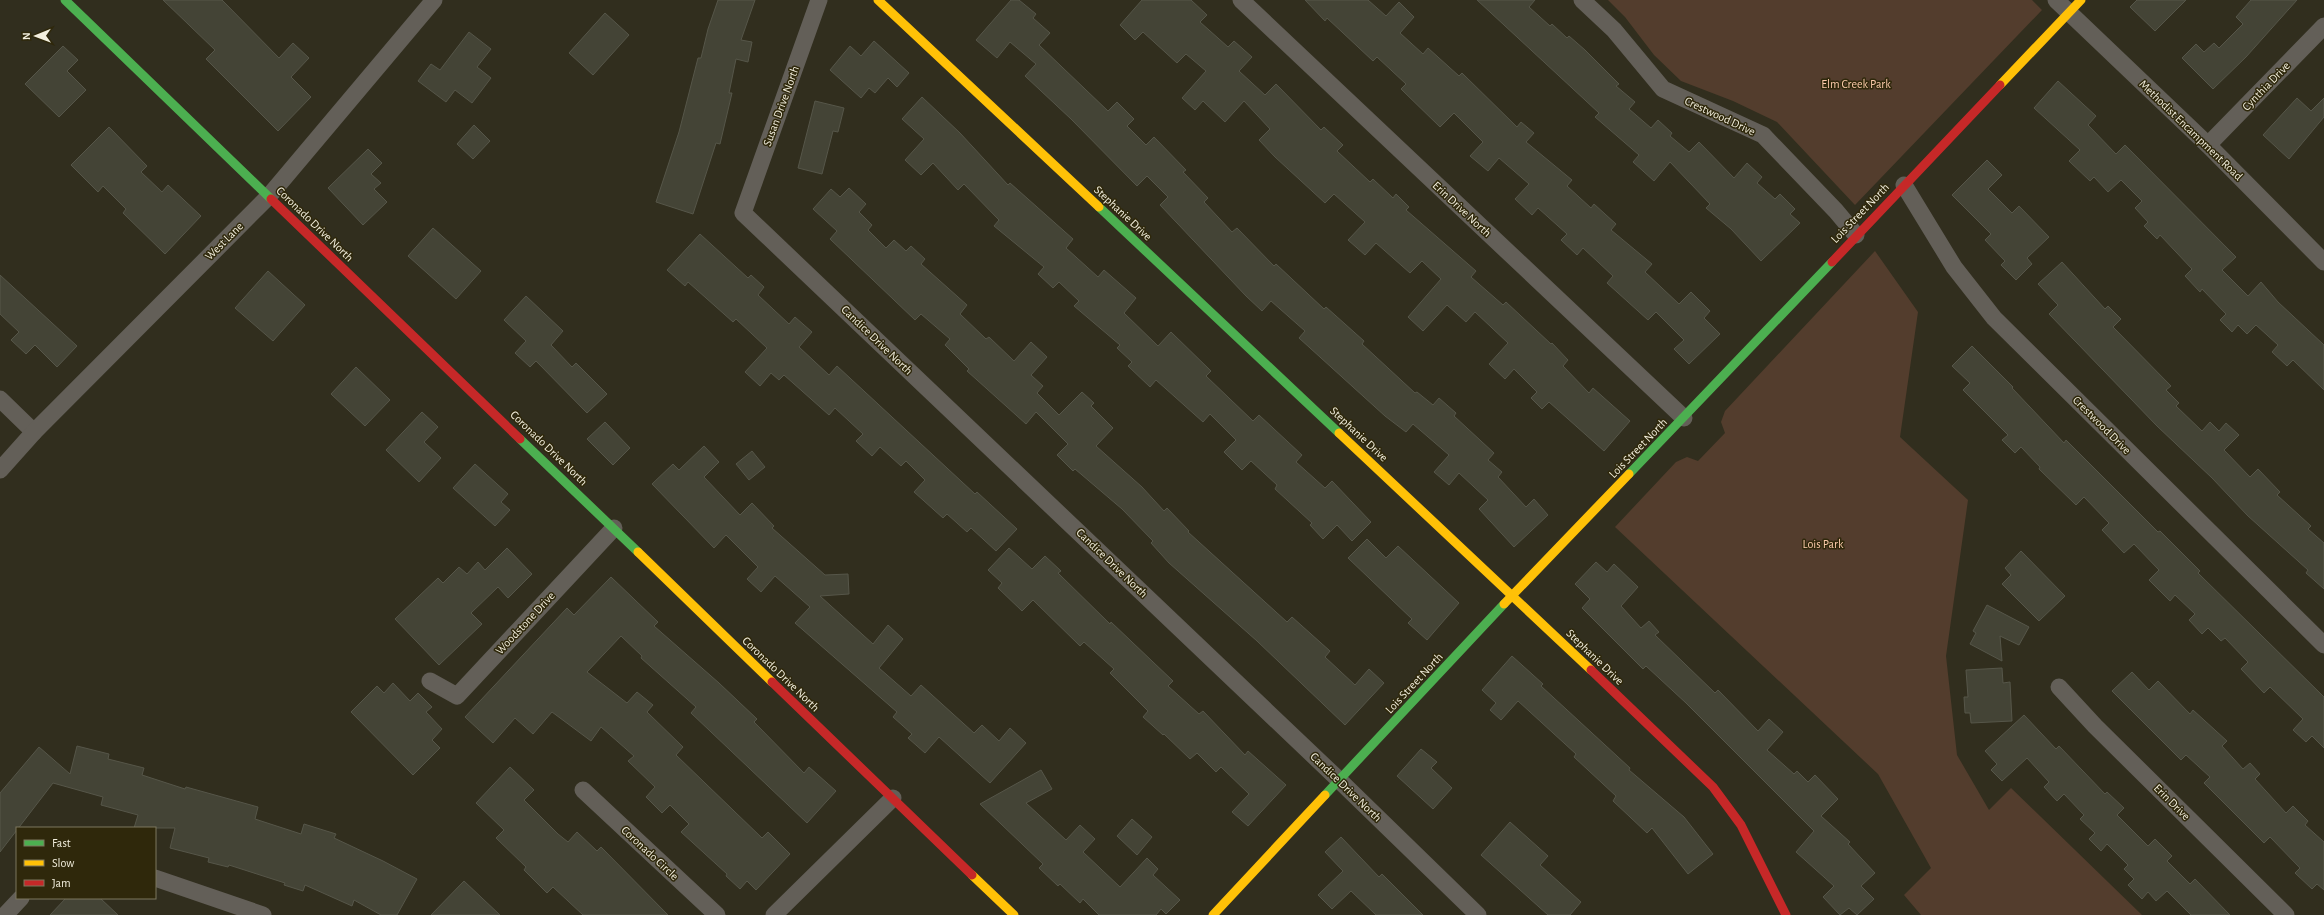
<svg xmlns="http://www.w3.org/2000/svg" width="2324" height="915" font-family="'Alegreya Sans',sans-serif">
<rect width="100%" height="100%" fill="#312e1e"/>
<g fill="#533d2d">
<path d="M 1608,0 L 2032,0 L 2042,10 L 1855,205 L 1777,122 L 1733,101 L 1681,81 L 1654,55 L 1625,17 Z"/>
<path d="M 1875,251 L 1918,312 L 1900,437 L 1968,500 L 1946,656 L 1957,755 L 1989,810 L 2011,788 L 2142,915 L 1921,915 L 1904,895 L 1931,868 L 1878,774 L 1615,527 L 1676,462 L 1687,457 L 1698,461 L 1725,433 L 1721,422 L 1725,411 Z"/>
</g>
<g fill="#444436" stroke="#565649">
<path d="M 163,0 L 222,0 L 279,58 L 293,43 L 309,58 L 291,77 L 311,97 L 278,131 L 206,59 L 215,50 Z"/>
<path d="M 718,0 L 755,0 L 741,40 L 752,42 L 748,62 L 736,59 L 729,93 L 732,93 L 720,144 L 716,143 L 693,214 L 656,202 L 679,132 L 698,58 L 701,58 L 708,29 Z"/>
<path d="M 1011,0 L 1019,0 L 1036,14 L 1033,18 L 1050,33 L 1039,45 L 1108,111 L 1117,102 L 1134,119 L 1127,126 L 1146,145 L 1154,137 L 1186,170 L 1183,172 L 1208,198 L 1204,202 L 1232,232 L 1237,228 L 1274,266 L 1276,264 L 1324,309 L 1326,307 L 1364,341 L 1362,344 L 1415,393 L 1417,392 L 1433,405 L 1439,398 L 1456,413 L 1454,416 L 1494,453 L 1488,460 L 1502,472 L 1498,477 L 1526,507 L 1534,499 L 1548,515 L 1514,547 L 1479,509 L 1488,500 L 1459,473 L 1449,485 L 1434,472 L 1449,455 L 1413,424 L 1406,432 L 1385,416 L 1299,338 L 1305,331 L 1271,301 L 1262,311 L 1246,296 L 1160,205 L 1168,197 L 1147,176 L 1137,186 L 1071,119 L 1025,76 L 1036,64 L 1010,42 L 997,58 L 976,40 Z"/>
<path d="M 1142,0 L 1191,0 L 1207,15 L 1200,22 L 1228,47 L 1234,41 L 1252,57 L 1239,71 L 1265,95 L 1276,84 L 1321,130 L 1324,127 L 1343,145 L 1337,151 L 1370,182 L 1373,179 L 1393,198 L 1396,194 L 1409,207 L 1406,210 L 1476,271 L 1471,277 L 1503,305 L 1506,302 L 1551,344 L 1552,343 L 1568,360 L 1563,366 L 1589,393 L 1593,388 L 1630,421 L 1604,451 L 1549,402 L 1542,409 L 1531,398 L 1537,392 L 1514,369 L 1505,379 L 1489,364 L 1508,343 L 1475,312 L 1466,322 L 1447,305 L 1423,331 L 1408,317 L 1441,279 L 1422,261 L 1410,273 L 1376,243 L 1365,255 L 1348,240 L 1365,222 L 1334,194 L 1325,203 L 1275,157 L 1259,140 L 1270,129 L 1244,101 L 1225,122 L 1203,101 L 1195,110 L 1182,98 L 1206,71 L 1186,54 L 1177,63 L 1143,32 L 1135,40 L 1120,25 Z"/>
<path d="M 1305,0 L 1368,0 L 1386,16 L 1399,2 L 1414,17 L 1400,33 L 1423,54 L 1428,48 L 1459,76 L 1462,73 L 1517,127 L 1521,122 L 1534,133 L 1526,142 L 1572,180 L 1567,186 L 1591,208 L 1594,204 L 1616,224 L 1611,230 L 1652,264 L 1645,272 L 1679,304 L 1691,292 L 1710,311 L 1704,318 L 1720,334 L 1689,364 L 1674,349 L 1684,340 L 1656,312 L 1648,320 L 1607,283 L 1613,276 L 1583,248 L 1577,255 L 1561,240 L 1567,234 L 1538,208 L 1532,215 L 1515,199 L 1529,184 L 1499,158 L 1488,171 L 1470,156 L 1483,142 L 1454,113 L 1440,127 L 1401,89 L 1406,84 L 1377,57 L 1373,61 L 1327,18 L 1325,21 Z"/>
<path d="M 1477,0 L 1535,0 L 1529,7 L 1550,26 L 1552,24 L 1567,38 L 1569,36 L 1585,50 L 1619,84 L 1616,86 L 1635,102 L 1629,109 L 1651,128 L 1658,120 L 1672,133 L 1670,136 L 1689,152 L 1699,142 L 1734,178 L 1747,163 L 1762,177 L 1757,183 L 1775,199 L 1780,194 L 1795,209 L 1790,214 L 1800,223 L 1761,261 L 1731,229 L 1706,208 L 1710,204 L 1670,162 L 1654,181 L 1633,162 L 1639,155 L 1595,117 L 1599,113 Z"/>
<path d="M 2137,0 L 2186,0 L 2155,31 L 2130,7 Z"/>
<path d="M 2251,0 L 2297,0 L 2246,57 L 2213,89 L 2182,58 L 2196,44 L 2204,52 L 2214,43 L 2219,48 L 2243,24 L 2236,17 Z"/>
<path d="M 605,13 L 629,35 L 593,75 L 569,53 Z"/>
<path d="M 469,32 L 491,49 L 477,67 L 491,78 L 472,103 L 455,90 L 446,102 L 418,81 L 431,64 L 440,70 Z"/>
<path d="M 874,41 L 909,73 L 897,87 L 888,78 L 875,93 L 869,88 L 861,98 L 830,70 L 850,46 L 861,56 Z"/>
<path d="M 63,46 L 78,60 L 67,71 L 86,90 L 59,117 L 25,84 Z"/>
<path d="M 2058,81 L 2096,116 L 2088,125 L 2116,154 L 2125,145 L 2236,257 L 2222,270 L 2248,296 L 2261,282 L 2278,302 L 2324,345 L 2324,390 L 2293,360 L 2287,366 L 2272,352 L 2278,345 L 2256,325 L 2247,334 L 2238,325 L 2232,332 L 2220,320 L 2226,314 L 2202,289 L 2200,292 L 2185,276 L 2192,269 L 2160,235 L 2157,239 L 2144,226 L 2148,222 L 2135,208 L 2142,201 L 2121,180 L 2108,192 L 2094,177 L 2090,181 L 2069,161 L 2080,150 L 2034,108 Z"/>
<path d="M 922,97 L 960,133 L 1008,185 L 1010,183 L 1073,239 L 1066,248 L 1098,277 L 1104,270 L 1136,298 L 1124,313 L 1158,346 L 1171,332 L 1211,371 L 1206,376 L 1253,421 L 1259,415 L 1302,455 L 1296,462 L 1325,488 L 1332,481 L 1371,522 L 1352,541 L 1337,525 L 1323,539 L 1310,525 L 1312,523 L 1275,489 L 1277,485 L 1251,461 L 1242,470 L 1224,452 L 1236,440 L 1210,414 L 1203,422 L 1156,380 L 1150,387 L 1128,366 L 1132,362 L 1117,348 L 1120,345 L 1074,306 L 1079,301 L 1059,282 L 1053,288 L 1038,274 L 1044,267 L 994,226 L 999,220 L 964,184 L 958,190 L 933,163 L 921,175 L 905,160 L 924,139 L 902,119 Z"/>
<path d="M 2297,98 L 2311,111 L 2324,98 L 2324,117 L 2289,159 L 2263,135 Z"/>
<path d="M 815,101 L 844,108 L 838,132 L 833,131 L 822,174 L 798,168 Z"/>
<path d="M 474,125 L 490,141 L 473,159 L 457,144 Z"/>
<path d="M 109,127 L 147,166 L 141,172 L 162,192 L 168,185 L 201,216 L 165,254 L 123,213 L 126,209 L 103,186 L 98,192 L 71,165 Z"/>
<path d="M 368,149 L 382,163 L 371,174 L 381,183 L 374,189 L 387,202 L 363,225 L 328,188 Z"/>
<path d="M 1987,160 L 2002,175 L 1988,189 L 2012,213 L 2019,206 L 2049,237 L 2027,258 L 2032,264 L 2016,280 L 2001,265 L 2005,261 L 1985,240 L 1991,234 L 1952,195 Z"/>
<path d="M 849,188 L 866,204 L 859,212 L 872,225 L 868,230 L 886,248 L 894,240 L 906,251 L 911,246 L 925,259 L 921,264 L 967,305 L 960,314 L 986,339 L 989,337 L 1014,361 L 1031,342 L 1047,357 L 1031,375 L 1043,386 L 1037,393 L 1059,415 L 1082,392 L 1094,403 L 1091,406 L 1113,428 L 1096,446 L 1142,487 L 1164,511 L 1167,508 L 1189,531 L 1188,532 L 1287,622 L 1292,617 L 1330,651 L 1325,657 L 1355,685 L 1369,669 L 1384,683 L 1345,725 L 1257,641 L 1169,563 L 1151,543 L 1153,541 L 1122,509 L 1075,469 L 1073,471 L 1057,455 L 1068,444 L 1036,412 L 1026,424 L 967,371 L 969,369 L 945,345 L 950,339 L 921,314 L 915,320 L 830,239 L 837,231 L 813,209 L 831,189 L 840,197 Z"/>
<path d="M 433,228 L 481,271 L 456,299 L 408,256 Z"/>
<path d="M 700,234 L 748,278 L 751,275 L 764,287 L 758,295 L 789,324 L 795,317 L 812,332 L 799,347 L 829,375 L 837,366 L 975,494 L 977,492 L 1017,529 L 996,551 L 971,528 L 967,532 L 947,514 L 943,518 L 914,492 L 925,480 L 906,461 L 901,466 L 880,447 L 872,456 L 856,441 L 863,434 L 835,408 L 829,415 L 784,375 L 779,380 L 771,373 L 760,386 L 745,372 L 767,348 L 736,319 L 733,322 L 688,282 L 685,286 L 667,270 Z"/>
<path d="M 2062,262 L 2105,309 L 2108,306 L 2121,319 L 2113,327 L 2171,386 L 2166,390 L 2179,403 L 2176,406 L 2202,431 L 2210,422 L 2219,431 L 2226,423 L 2239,435 L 2224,450 L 2250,477 L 2258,469 L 2280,492 L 2277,495 L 2311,526 L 2308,529 L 2324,543 L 2324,589 L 2306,573 L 2308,570 L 2248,516 L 2212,478 L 2157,426 L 2049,314 L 2058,305 L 2038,284 Z"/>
<path d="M 268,271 L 305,305 L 273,341 L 235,308 Z"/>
<path d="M 0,275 L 77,346 L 57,367 L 35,345 L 26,354 L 11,340 L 19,332 L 0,314 Z"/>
<path d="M 526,296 L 563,331 L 551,345 L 572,367 L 576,363 L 607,394 L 587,413 L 536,361 L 530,367 L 515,353 L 526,341 L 504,320 Z"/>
<path d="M 1972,346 L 2013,387 L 2012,388 L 2064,443 L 2066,440 L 2158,532 L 2160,531 L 2200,571 L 2198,573 L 2324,697 L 2324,748 L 2312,736 L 2306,742 L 2293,730 L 2303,719 L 2270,687 L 2264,693 L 2241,669 L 2248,662 L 2225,638 L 2221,641 L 2208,628 L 2202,634 L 2189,620 L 2195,614 L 2175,595 L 2170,601 L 2149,580 L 2159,570 L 2134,544 L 2124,553 L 2102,530 L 2109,523 L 2084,497 L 2076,505 L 2039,469 L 2040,467 L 2021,447 L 2015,453 L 2002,440 L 2008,435 L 1963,390 L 1970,383 L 1952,366 Z"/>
<path d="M 356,367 L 390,400 L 365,426 L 331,394 Z"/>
<path d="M 422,412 L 438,427 L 424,442 L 441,458 L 419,482 L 386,450 Z"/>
<path d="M 605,422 L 630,448 L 613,465 L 587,439 Z"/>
<path d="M 704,446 L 719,462 L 704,477 L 740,515 L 752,503 L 774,526 L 772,528 L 825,575 L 848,574 L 849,594 L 820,596 L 873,644 L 888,625 L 903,639 L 879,668 L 911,696 L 921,685 L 974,733 L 982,725 L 999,741 L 1010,728 L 1026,743 L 990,783 L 939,737 L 925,753 L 908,738 L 912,734 L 893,717 L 897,712 L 795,623 L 810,607 L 775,576 L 761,592 L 747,579 L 758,567 L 726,535 L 714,548 L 652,484 L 673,464 L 679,470 Z"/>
<path d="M 752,451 L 765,467 L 749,480 L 736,464 Z"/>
<path d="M 475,464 L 508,494 L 501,502 L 510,510 L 495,526 L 453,488 Z"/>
<path d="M 1367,539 L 1386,558 L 1398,546 L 1459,603 L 1427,640 L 1408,623 L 1412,619 L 1348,558 Z"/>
<path d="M 507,548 L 532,574 L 508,598 L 498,587 L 471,613 L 482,624 L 439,665 L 395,619 L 438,578 L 443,583 L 459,567 L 467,574 L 478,562 L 485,570 Z"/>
<path d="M 1009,548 L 1032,569 L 1045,556 L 1061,571 L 1058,573 L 1110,624 L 1111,622 L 1173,681 L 1168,686 L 1199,714 L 1203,711 L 1245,755 L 1248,751 L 1286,785 L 1248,826 L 1232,812 L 1249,794 L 1221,767 L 1216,772 L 1197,753 L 1190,759 L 1164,734 L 1163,735 L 1143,717 L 1148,711 L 1110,673 L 1114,669 L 1084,642 L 1080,646 L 1033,600 L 1022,611 L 998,588 L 1002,583 L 988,570 Z"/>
<path d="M 2021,551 L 2065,596 L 2039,621 L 2002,584 L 2011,575 L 2005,568 Z"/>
<path d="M 1596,562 L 1607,572 L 1614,564 L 1638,587 L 1621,606 L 1641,628 L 1649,621 L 1659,632 L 1655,635 L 1715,693 L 1718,690 L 1758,731 L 1769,719 L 1783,732 L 1767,750 L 1794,774 L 1797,771 L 1808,782 L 1815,775 L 1838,799 L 1821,816 L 1850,842 L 1848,844 L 1875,873 L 1861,886 L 1874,899 L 1857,915 L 1849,908 L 1840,915 L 1823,897 L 1834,886 L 1796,852 L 1814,831 L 1686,703 L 1646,666 L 1643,669 L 1582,608 L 1590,599 L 1575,584 Z"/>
<path d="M 611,577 L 658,622 L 654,626 L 719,683 L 757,719 L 754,722 L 804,773 L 809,767 L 836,791 L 807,823 L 691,713 L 696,707 L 641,658 L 642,656 L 621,636 L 587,672 L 627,703 L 637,692 L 653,705 L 647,712 L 683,747 L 676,755 L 762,838 L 768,832 L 790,854 L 756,890 L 747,881 L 740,889 L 726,876 L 727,874 L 681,832 L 689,824 L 670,805 L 662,813 L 646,797 L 655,787 L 628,761 L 634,756 L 601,727 L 591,741 L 552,712 L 533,734 L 515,718 L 493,743 L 465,717 L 567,608 L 574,615 Z"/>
<path d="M 1987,605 L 2029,627 L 2019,645 L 2000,636 L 2002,661 L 1970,644 L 1976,633 L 1973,631 Z"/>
<path d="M 1512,656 L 1543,684 L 1541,686 L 1630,768 L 1629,770 L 1684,817 L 1713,854 L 1688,874 L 1652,828 L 1647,833 L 1613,801 L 1616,796 L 1574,757 L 1576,754 L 1518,701 L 1501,720 L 1490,710 L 1496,703 L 1482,690 Z"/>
<path d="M 2002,668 L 2003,683 L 2010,682 L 2012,721 L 1971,723 L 1970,713 L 1965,713 L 1964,697 L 1968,697 L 1966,670 Z"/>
<path d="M 2132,672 L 2149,690 L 2158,681 L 2190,714 L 2193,710 L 2227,741 L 2222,746 L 2243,769 L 2250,763 L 2260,774 L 2255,779 L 2286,813 L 2293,806 L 2308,821 L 2305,825 L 2324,842 L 2324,890 L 2317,884 L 2312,889 L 2295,873 L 2300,868 L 2270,837 L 2264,843 L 2204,783 L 2210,777 L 2186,755 L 2181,760 L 2112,691 Z"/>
<path d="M 393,683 L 410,701 L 418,693 L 432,707 L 426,712 L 442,729 L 432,740 L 440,748 L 413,775 L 351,712 L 377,686 L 384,693 Z"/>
<path d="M 2024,715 L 2056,749 L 2059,746 L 2105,794 L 2107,792 L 2124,808 L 2117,815 L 2148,846 L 2155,839 L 2172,856 L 2167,861 L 2190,884 L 2195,879 L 2230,915 L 2191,915 L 2167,891 L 2156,901 L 2148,892 L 2142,899 L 2128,885 L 2134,879 L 2124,869 L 2128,865 L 2107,844 L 2101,851 L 2089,839 L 2095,833 L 2080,819 L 2084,815 L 2064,794 L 2057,801 L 2044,787 L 2049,782 L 2027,758 L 2002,781 L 1991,770 L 1997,764 L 1985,751 Z"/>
<path d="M 77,746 L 109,754 L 108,759 L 144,768 L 142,775 L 185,789 L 186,787 L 258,807 L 255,819 L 301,834 L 304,824 L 336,834 L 334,838 L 383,861 L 417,879 L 397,915 L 381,915 L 354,900 L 352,906 L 305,885 L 303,891 L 284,885 L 285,883 L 229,865 L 228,867 L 208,862 L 209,858 L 170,848 L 175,828 L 134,828 L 138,815 L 101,805 L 103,797 L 53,783 L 0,852 L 0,793 L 39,747 L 70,774 Z"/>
<path d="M 1421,749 L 1437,762 L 1431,768 L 1452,788 L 1433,809 L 1397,776 Z"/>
<path d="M 510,767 L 534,790 L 524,800 L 558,834 L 568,842 L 577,832 L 597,851 L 601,847 L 668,915 L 583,915 L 553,887 L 547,893 L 524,870 L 526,867 L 496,838 L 504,830 L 476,803 Z"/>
<path d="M 1041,770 L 1052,789 L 1026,803 L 1066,840 L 1080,825 L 1095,839 L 1083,852 L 1120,887 L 1147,858 L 1158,869 L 1153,875 L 1180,900 L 1166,914 L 1161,909 L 1156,915 L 1099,915 L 1083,899 L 1080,903 L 1060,884 L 1058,886 L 1039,868 L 1043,864 L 980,804 Z"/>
<path d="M 1132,819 L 1152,837 L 1137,855 L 1117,836 Z"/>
<path d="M 1510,822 L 1548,856 L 1540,865 L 1581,902 L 1570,915 L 1548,915 L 1481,855 Z"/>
<path d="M 1341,837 L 1379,877 L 1382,874 L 1423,915 L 1376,915 L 1351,891 L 1332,909 L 1318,895 L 1343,871 L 1325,852 Z"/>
<path d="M 464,881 L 500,915 L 431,915 Z"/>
<path d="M 66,898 L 100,898 L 118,915 L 50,915 Z"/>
</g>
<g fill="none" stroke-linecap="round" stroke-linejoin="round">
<g stroke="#635f58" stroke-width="17">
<path d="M 819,0 L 743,213 L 1339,780 L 1478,915"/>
<path d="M 1241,0 L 1684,418"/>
<path d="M 1582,0 L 1614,30 L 1663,89 L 1763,135 L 1836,211 L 1856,235"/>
<path d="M 2056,0 L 2208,145 L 2324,262"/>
<path d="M 2208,145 L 2324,26"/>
<path d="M 1904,185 L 1954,267 L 1994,318 L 2324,645"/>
<path d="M 0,399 L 34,432"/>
<path d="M 0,470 L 34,432 L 269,196 L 434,0"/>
<path d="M 430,681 L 457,696 L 614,528"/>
<path d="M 2059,687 L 2095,726 L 2286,915"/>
<path d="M 583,790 L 717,915"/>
<path d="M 155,878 L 263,915"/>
<path d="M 5,915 L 21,898"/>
<path d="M 774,915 L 893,798"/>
</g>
<g stroke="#4caf50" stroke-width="9">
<path d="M 65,0 L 271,199"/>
<path d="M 1099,207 L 1339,433"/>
<path d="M 520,439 L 638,552"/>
<path d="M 1629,474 L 1832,262"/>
<path d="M 1325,795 L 1504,604"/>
</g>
<g stroke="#ffc107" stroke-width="9">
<path d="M 878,0 L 1099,207"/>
<path d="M 2000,85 L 2081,0"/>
<path d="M 1339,433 L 1591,670"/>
<path d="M 638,552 L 772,682"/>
<path d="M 1504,604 L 1629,474"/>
<path d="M 972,875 L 1014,915"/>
<path d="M 1213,915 L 1325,795"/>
</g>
<g stroke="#c62828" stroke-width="9">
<path d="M 271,199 L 520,439"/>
<path d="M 1832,262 L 2000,85"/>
<path d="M 1591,670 L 1713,787 L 1741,825 L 1786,915"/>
<path d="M 772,682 L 972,875"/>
</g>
</g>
<g text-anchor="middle" stroke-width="3" stroke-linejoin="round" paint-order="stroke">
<g font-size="12" fill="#fccaaa" stroke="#2f280b">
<text x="1856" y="88">Elm Creek Park</text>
<text x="1823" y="548">Lois Park</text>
</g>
<g font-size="12" fill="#f2eedd" stroke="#2f280b">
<text transform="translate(2266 86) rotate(-46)" y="4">Cynthia Drive</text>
<text transform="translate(781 106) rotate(-70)" y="4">Susan Drive North</text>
<text transform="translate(1720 116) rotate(25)" y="4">Crestwood Drive</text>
<text transform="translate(2191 130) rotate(44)" y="4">Methodist Encampment Road</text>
<text transform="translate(1462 209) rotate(43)" y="4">Erin Drive North</text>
<text transform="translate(1123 213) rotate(43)" y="4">Stephanie Drive</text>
<text transform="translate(1860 213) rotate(-46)" y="4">Lois Street North</text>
<text transform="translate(315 224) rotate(44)" y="4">Coronado Drive North</text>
<text transform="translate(224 241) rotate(-45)" y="4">West Lane</text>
<text transform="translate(877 340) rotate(44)" y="4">Candice Drive North</text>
<text transform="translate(2102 425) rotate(45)" y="4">Crestwood Drive</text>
<text transform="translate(1359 434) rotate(43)" y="4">Stephanie Drive</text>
<text transform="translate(549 448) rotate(44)" y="4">Coronado Drive North</text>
<text transform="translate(1638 448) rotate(-46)" y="4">Lois Street North</text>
<text transform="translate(1112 563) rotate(44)" y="4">Candice Drive North</text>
<text transform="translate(525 623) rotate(-47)" y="4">Woodstone Drive</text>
<text transform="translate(1595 657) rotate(44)" y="4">Stephanie Drive</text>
<text transform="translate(781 674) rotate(44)" y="4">Coronado Drive North</text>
<text transform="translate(1414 683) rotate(-47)" y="4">Lois Street North</text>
<text transform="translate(1346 787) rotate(44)" y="4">Candice Drive North</text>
<text transform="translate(2172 802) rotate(45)" y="4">Erin Drive</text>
<text transform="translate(650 853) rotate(43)" y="4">Coronado Circle</text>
</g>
</g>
<rect x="16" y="827" width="140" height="72" fill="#2f280b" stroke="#7d775f"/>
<rect x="24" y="840" width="20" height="6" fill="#4caf50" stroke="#7d775f"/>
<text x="52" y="847" font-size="12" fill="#f2eedd">Fast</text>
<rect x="24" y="860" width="20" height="6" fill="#ffc107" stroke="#7d775f"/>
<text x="52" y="867" font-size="12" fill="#f2eedd">Slow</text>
<rect x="24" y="880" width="20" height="6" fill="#c62828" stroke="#7d775f"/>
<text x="52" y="887" font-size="12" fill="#f2eedd">Jam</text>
<g transform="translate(36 36) rotate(269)" stroke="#2f280b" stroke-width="3" paint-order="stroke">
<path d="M0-3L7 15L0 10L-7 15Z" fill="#f2eedd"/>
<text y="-6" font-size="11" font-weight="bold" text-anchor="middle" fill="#f2eedd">N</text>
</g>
</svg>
